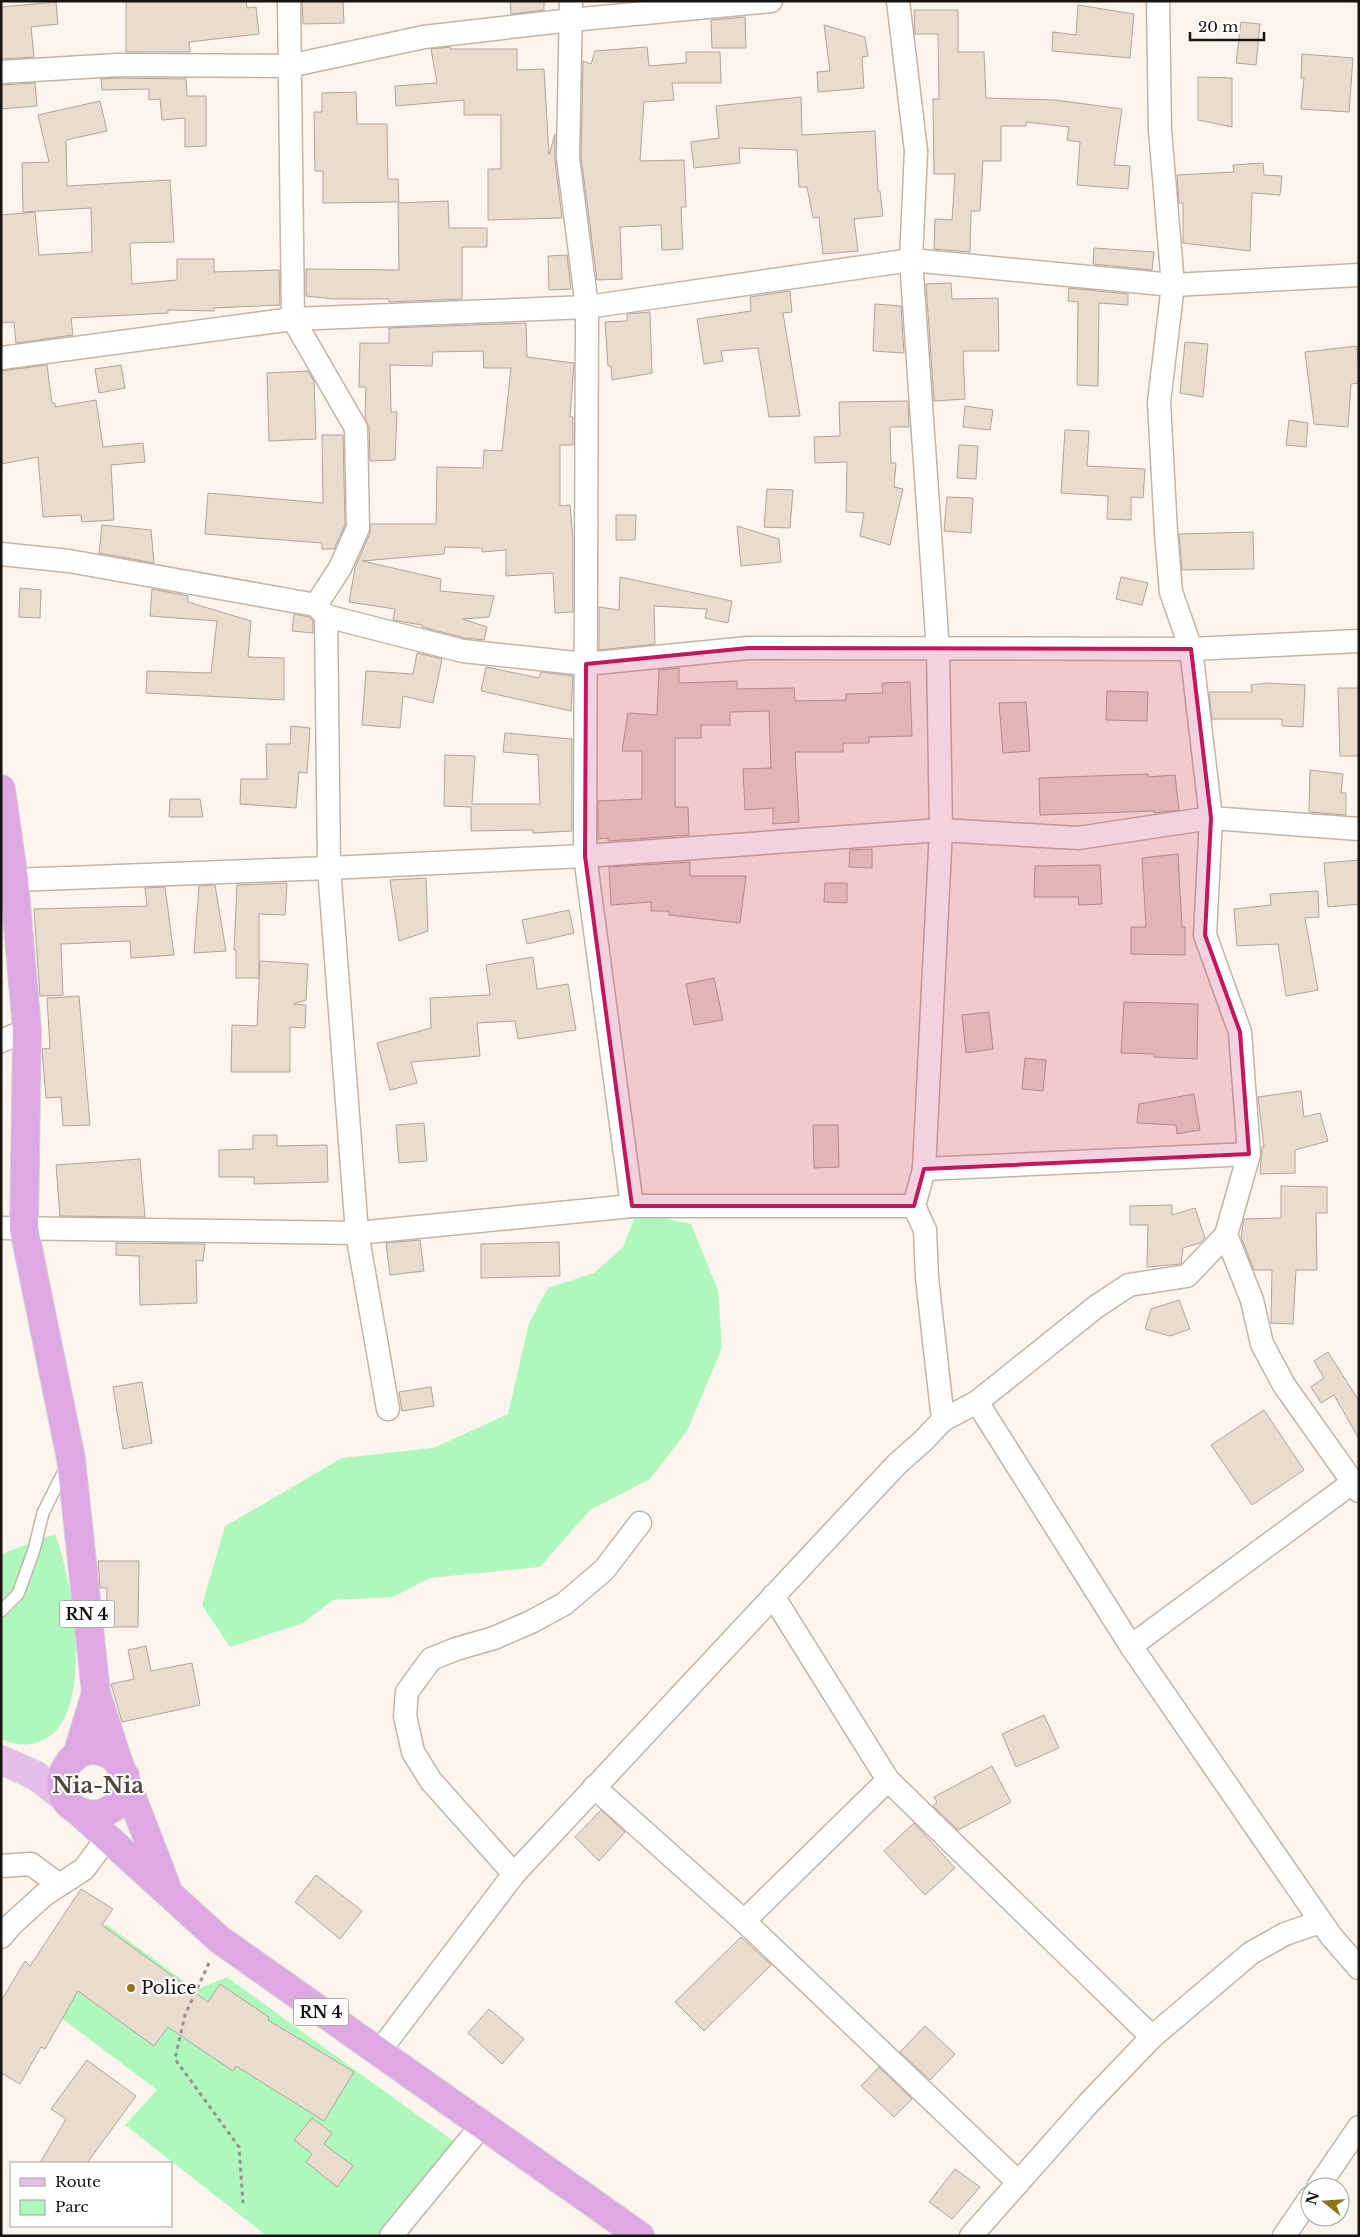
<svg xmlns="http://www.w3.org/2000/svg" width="1360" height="2237" font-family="'Libre Baskerville',serif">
<rect width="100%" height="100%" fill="#fdf5ed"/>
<g fill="#aff8bd">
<path d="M 637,1212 L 691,1224 L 718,1290 L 722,1348 L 687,1431 L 650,1479 L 590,1510 L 540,1567 L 430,1578 L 393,1597 L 333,1600 L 303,1623 L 230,1647 L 202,1605 L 225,1526 L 342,1458 L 433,1448 L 508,1414 L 529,1323 L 548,1288 L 594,1273 L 623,1247 Z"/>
<path d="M 55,1534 C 72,1577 96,1713 45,1739 C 29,1747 17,1746 1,1739 L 1,1554 Z"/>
<path d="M 106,1924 L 196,1990 L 227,1977 L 456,2143 L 379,2236 L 267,2236 L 125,2125 L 157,2090 L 48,2008 Z"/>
</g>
<g fill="#e9dbce" stroke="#b1a498">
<path d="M 126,1 L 246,1 L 247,8 L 256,7 L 259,34 L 189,42 L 190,52 L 126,52 Z"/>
<path d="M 302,1 L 343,1 L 344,23 L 303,24 Z"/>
<path d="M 510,1 L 544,1 L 544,10 L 511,14 Z"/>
<path d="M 56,2 L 58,24 L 31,27 L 34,57 L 1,59 L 1,7 Z"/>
<path d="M 1078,5 L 1134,14 L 1130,58 L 1052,51 L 1053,32 L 1076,35 Z"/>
<path d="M 914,10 L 958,10 L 958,52 L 984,52 L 986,98 L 1055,100 L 1122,109 L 1114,165 L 1130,166 L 1128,189 L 1077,185 L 1080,142 L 1067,140 L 1069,127 L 1026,122 L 1026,126 L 1001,126 L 1001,161 L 983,161 L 980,211 L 971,211 L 970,252 L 934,249 L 935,219 L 952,220 L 955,174 L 934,174 L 933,99 L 939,99 L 938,34 L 915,34 Z"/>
<path d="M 745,17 L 746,48 L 712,48 L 711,20 Z"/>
<path d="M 1241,22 L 1260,24 L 1256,65 L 1236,63 Z"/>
<path d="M 824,25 L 865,37 L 868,56 L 862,57 L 864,88 L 818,92 L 817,72 L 830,71 Z"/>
<path d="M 450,47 L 450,49 L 517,49 L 517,70 L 544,69 L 549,155 L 555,134 L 555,160 L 562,218 L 488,220 L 488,169 L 501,169 L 501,115 L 464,115 L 464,100 L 396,106 L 395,86 L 437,83 L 431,49 Z"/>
<path d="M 647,47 L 649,66 L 686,63 L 686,52 L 720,52 L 721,83 L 672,83 L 674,100 L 644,102 L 640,161 L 684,160 L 686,207 L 681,207 L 683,249 L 662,250 L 661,225 L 620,227 L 622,279 L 597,280 L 581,157 L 583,61 L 591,64 L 595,51 Z"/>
<path d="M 1302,54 L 1353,58 L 1349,112 L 1301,109 L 1304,78 L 1301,78 Z"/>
<path d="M 1198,77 L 1232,78 L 1232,127 L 1198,120 Z"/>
<path d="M 117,78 L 186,79 L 187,96 L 206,96 L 206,146 L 185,147 L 185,118 L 162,120 L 160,99 L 149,100 L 149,89 L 102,90 L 101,79 Z"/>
<path d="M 35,83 L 37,106 L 1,109 L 1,85 Z"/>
<path d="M 356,92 L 357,124 L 387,124 L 388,179 L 398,179 L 399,202 L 323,203 L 323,171 L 315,171 L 314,112 L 322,112 L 322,93 Z"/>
<path d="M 801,97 L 802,135 L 875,131 L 878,191 L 880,191 L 883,216 L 854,219 L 858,251 L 823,254 L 819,217 L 813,218 L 807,187 L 799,187 L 797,150 L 739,148 L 740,163 L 694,168 L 691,142 L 719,138 L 716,106 Z"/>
<path d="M 100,101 L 107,131 L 66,140 L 67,186 L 170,180 L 174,242 L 130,243 L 132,284 L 177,280 L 177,259 L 214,259 L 214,272 L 279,270 L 280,305 L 214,308 L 214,311 L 168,310 L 168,313 L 71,318 L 73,335 L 16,343 L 14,322 L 1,323 L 1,215 L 35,212 L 39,255 L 92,252 L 91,208 L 23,212 L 22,163 L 49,162 L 38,115 Z"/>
<path d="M 1263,163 L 1264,175 L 1282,176 L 1280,195 L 1252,193 L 1250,251 L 1183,243 L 1183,203 L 1179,203 L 1177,175 L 1234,172 L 1233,165 Z"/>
<path d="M 448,201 L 449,228 L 487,228 L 487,247 L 462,247 L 462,299 L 389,302 L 389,299 L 334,299 L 306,296 L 306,269 L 399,270 L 398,203 Z"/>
<path d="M 1094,248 L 1154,252 L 1152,270 L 1093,264 Z"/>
<path d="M 567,255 L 571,289 L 549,290 L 548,256 Z"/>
<path d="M 951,283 L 952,299 L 998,298 L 999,351 L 963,351 L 965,399 L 934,401 L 926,284 Z"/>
<path d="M 1069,288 L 1128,294 L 1128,305 L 1099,303 L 1098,386 L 1077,385 L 1078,302 L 1068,301 Z"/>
<path d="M 790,291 L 792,312 L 783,313 L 800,416 L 769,417 L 758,348 L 721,351 L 723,361 L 704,364 L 697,319 L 751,311 L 750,297 Z"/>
<path d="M 875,304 L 901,306 L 904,353 L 873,351 Z"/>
<path d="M 650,312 L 652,373 L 612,380 L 611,366 L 608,366 L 605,322 L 627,321 L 627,314 Z"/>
<path d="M 526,323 L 527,357 L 574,363 L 570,417 L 573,417 L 573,445 L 560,445 L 560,506 L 570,505 L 573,539 L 573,612 L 555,613 L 553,573 L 506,576 L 506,550 L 482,552 L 482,548 L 445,547 L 444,554 L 362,561 L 441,579 L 440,591 L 494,596 L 489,617 L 463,619 L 487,627 L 484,640 L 465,638 L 422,627 L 422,625 L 393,620 L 395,609 L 349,602 L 355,568 L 370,533 L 371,524 L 436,524 L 437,467 L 483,468 L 484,450 L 502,451 L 511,368 L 484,368 L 483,351 L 433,352 L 432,366 L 390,365 L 391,412 L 397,412 L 395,460 L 370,461 L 369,428 L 365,418 L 366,387 L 359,387 L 360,343 L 389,343 L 389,328 Z"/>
<path d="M 1185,342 L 1208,344 L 1203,397 L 1180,393 Z"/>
<path d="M 1357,346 L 1359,383 L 1351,384 L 1348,427 L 1314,424 L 1305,352 Z"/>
<path d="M 47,365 L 52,403 L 55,403 L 55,407 L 96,400 L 103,447 L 143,443 L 145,462 L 111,465 L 114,520 L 82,522 L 81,515 L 43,517 L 38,457 L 1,464 L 1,371 Z"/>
<path d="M 121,365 L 125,388 L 99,393 L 95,369 Z"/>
<path d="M 308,371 L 314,381 L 316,439 L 269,441 L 267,373 Z"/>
<path d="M 908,401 L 909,427 L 890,427 L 891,463 L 896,463 L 894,487 L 903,489 L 890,545 L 860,536 L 864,513 L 846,512 L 847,462 L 815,463 L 814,437 L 840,436 L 839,402 Z"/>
<path d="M 965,406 L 993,410 L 990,430 L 963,427 Z"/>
<path d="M 1289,420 L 1308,423 L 1306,447 L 1286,445 Z"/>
<path d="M 1065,430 L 1089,431 L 1087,466 L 1145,469 L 1143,498 L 1131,497 L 1131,520 L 1107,519 L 1108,496 L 1061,493 Z"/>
<path d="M 322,435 L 343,435 L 345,525 L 334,549 L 322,549 L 322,543 L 205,534 L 208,493 L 323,503 Z"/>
<path d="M 959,445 L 978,446 L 976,479 L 957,478 Z"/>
<path d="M 767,489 L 793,490 L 790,528 L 764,527 Z"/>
<path d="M 947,497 L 973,498 L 971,533 L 944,531 Z"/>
<path d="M 616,515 L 636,515 L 635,540 L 616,540 Z"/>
<path d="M 102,525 L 151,530 L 154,563 L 99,553 Z"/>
<path d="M 737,526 L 779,539 L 781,562 L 741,566 Z"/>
<path d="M 1253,532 L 1254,569 L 1182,570 L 1179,534 Z"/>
<path d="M 620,577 L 732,601 L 728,623 L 705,618 L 707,609 L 654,606 L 655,644 L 599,650 L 599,607 L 619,610 Z"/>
<path d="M 1121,577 L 1148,583 L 1142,605 L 1116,599 Z"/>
<path d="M 20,588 L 41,590 L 40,618 L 19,617 Z"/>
<path d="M 152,589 L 188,596 L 188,602 L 251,621 L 248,657 L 284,658 L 284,700 L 146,693 L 147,671 L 211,673 L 217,621 L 150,616 Z"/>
<path d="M 294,614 L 309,617 L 313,621 L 313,633 L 292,631 Z"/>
<path d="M 417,653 L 442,659 L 433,703 L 403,696 L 400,728 L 362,725 L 366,671 L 413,674 Z"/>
<path d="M 486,667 L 539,678 L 541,672 L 573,676 L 571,711 L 481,691 Z"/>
<path d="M 679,668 L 679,683 L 737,681 L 737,689 L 794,688 L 795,701 L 846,700 L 846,694 L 883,693 L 882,683 L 910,682 L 912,736 L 869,737 L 869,743 L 843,743 L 843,752 L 795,752 L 799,822 L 773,824 L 773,808 L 745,810 L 743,769 L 771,768 L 769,711 L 730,712 L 730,725 L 701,725 L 701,738 L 675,738 L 675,807 L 688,807 L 689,835 L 608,841 L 608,838 L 598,839 L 598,801 L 642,799 L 642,751 L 622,751 L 628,713 L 657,715 L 659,670 Z"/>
<path d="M 1267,683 L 1305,685 L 1303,727 L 1282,726 L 1282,719 L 1212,719 L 1209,692 L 1252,692 L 1251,685 Z"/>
<path d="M 1338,688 L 1359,688 L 1359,756 L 1340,756 Z"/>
<path d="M 1107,691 L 1148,692 L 1147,721 L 1106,720 Z"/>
<path d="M 1026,702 L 1030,751 L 1003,753 L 999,703 Z"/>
<path d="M 291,726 L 310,728 L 307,773 L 299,772 L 296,808 L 240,804 L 241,779 L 267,779 L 266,744 L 290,744 Z"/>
<path d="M 505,733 L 572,739 L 572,831 L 533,833 L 533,830 L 471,831 L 471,807 L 444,806 L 445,755 L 475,756 L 472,804 L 540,804 L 538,755 L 503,752 Z"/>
<path d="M 1310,770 L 1343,774 L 1341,793 L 1346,793 L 1346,815 L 1309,812 Z"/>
<path d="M 1148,774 L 1148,777 L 1175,775 L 1179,810 L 1154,813 L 1154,811 L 1040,815 L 1039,778 Z"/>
<path d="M 170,799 L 200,799 L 203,817 L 169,817 Z"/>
<path d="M 872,849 L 872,868 L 849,867 L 850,850 Z"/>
<path d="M 1178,854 L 1182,927 L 1185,927 L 1185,955 L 1131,954 L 1131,927 L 1146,927 L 1142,858 Z"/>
<path d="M 1359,860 L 1359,904 L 1328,907 L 1324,863 Z"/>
<path d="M 690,862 L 690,876 L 746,876 L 740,923 L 669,915 L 669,911 L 651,911 L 651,902 L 611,905 L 609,867 Z"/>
<path d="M 1100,865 L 1102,904 L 1079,905 L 1078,897 L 1034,897 L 1035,866 Z"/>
<path d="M 426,878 L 428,931 L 399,941 L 390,880 Z"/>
<path d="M 287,883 L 285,915 L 259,914 L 259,978 L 236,978 L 236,950 L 234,950 L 237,885 Z"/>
<path d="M 825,883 L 847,883 L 847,903 L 824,902 Z"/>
<path d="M 215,885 L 226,951 L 194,953 L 199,886 Z"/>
<path d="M 165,887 L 174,955 L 131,958 L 130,941 L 61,944 L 63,995 L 40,996 L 34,909 L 147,906 L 145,888 Z"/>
<path d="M 1318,891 L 1319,917 L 1305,918 L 1318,990 L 1286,996 L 1278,944 L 1237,946 L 1234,909 L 1271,905 L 1270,894 Z"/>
<path d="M 569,910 L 574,933 L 527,944 L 522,920 Z"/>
<path d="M 533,957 L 537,989 L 568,984 L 576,1030 L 518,1039 L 515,1021 L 477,1023 L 480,1056 L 411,1062 L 417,1083 L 390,1090 L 377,1043 L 431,1028 L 430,998 L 490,995 L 486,965 Z"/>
<path d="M 260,961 L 308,964 L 306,1000 L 293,1004 L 306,1005 L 305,1028 L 290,1027 L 290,1072 L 231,1072 L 232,1025 L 257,1026 Z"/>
<path d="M 714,978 L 723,1020 L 694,1025 L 686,984 Z"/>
<path d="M 79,996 L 90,1125 L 63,1126 L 61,1097 L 46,1098 L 42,1049 L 50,1048 L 47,998 Z"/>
<path d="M 1124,1002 L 1198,1004 L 1197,1059 L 1154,1057 L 1154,1054 L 1121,1053 Z"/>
<path d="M 989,1012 L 993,1049 L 966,1053 L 962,1015 Z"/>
<path d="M 1025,1058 L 1046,1060 L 1043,1091 L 1022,1089 Z"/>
<path d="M 1301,1091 L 1304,1117 L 1320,1113 L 1328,1141 L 1295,1150 L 1295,1173 L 1260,1174 L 1262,1147 L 1264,1147 L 1258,1097 Z"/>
<path d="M 1194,1094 L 1200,1130 L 1177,1134 L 1176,1125 L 1137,1123 L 1139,1104 Z"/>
<path d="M 424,1123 L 427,1161 L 399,1163 L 396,1125 Z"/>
<path d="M 813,1125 L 838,1125 L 839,1167 L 814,1168 Z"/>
<path d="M 253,1135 L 277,1135 L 277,1146 L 327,1145 L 328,1182 L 254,1184 L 254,1177 L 219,1177 L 219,1150 L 253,1149 Z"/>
<path d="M 140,1159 L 145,1217 L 60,1216 L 56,1165 Z"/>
<path d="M 1281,1186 L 1327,1187 L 1327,1213 L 1316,1213 L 1317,1270 L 1296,1270 L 1293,1324 L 1271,1323 L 1272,1270 L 1254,1270 L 1241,1237 L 1244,1219 L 1281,1218 Z"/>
<path d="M 1172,1205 L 1172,1215 L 1195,1208 L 1205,1238 L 1200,1243 L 1183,1248 L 1181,1264 L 1147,1267 L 1148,1225 L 1130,1225 L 1130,1206 Z"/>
<path d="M 420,1240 L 424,1271 L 390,1275 L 386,1243 Z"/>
<path d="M 559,1242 L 560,1276 L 481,1278 L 481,1244 Z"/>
<path d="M 116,1243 L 205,1244 L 203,1261 L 196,1260 L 197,1303 L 140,1305 L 139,1256 L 116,1255 Z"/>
<path d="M 1179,1300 L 1190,1329 L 1170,1336 L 1145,1329 L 1151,1309 Z"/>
<path d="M 1328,1352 L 1359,1401 L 1359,1439 L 1334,1395 L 1321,1403 L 1311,1387 L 1324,1378 L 1314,1361 Z"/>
<path d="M 142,1382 L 152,1443 L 123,1449 L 113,1387 Z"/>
<path d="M 431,1387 L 434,1406 L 402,1411 L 399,1392 Z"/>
<path d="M 1264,1410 L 1304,1470 L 1252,1505 L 1211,1445 Z"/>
<path d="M 98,1561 L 139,1561 L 138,1627 L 106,1627 L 107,1588 L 100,1588 Z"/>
<path d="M 146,1646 L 151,1671 L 192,1663 L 200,1705 L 122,1722 L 111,1684 L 134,1679 L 128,1650 Z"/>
<path d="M 1044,1715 L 1059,1748 L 1016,1767 L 1002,1734 Z"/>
<path d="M 992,1766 L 1011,1802 L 958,1830 L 933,1806 L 937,1802 L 934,1797 Z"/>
<path d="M 601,1810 L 625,1832 L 599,1861 L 575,1837 Z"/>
<path d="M 914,1823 L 955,1868 L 925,1895 L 884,1851 Z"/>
<path d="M 316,1875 L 362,1911 L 340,1939 L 295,1902 Z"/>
<path d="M 81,1889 L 113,1909 L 102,1925 L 208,2002 L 220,1984 L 269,2017 L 268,2020 L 354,2072 L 324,2121 L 236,2066 L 233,2071 L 168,2027 L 154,2046 L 78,1991 L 45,2049 L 41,2047 L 20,2084 L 1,2073 L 1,2001 L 25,1961 L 30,1966 Z"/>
<path d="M 741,1937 L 771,1965 L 704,2031 L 675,2002 Z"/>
<path d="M 489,2009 L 524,2039 L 502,2064 L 468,2033 Z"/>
<path d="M 925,2026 L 955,2054 L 930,2080 L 900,2052 Z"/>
<path d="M 87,2060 L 136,2096 L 87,2163 L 40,2163 L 66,2119 L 51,2109 Z"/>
<path d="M 879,2067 L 912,2099 L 894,2117 L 861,2086 Z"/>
<path d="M 312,2118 L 332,2133 L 324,2144 L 353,2166 L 337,2187 L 306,2162 L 312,2154 L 294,2140 Z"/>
<path d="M 955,2169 L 980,2187 L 952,2219 L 929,2202 Z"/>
</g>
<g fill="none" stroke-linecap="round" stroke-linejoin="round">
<defs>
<path id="service" d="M 1,1611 L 18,1594 L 34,1550 L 43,1513 L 66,1467"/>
<g id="minor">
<path d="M 289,1 L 293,319 L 356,428 L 358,528 L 340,568 L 316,605 L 326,616 L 329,868 L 357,1233 L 388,1409"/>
<path d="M 571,1 L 568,158 L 587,307 L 585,856 L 632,1206"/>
<path d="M 898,1 L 916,151 L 911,260 L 938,650 L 941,830 L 924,1169 L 914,1206 L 925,1230 L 927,1278 L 943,1420"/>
<path d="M 1158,1 L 1160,130 L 1173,285 L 1159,402 L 1166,532 L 1171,592 L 1191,649 L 1211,818 L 1205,935 L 1240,1032 L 1249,1154 L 1226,1235 L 1252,1300 L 1262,1344 L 1284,1385 L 1359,1491"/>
<path d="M 1,72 L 117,65 L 289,66 L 424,37 L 571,20 L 771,1"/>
<path d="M 1,358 L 293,319 L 587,307 L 911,260 L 1173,285 L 1359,275"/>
<path d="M 1,554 L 69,561 L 316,605"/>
<path d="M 326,616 L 463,651 L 586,664 L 748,648 L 1191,649 L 1359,641"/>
<path d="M 14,880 L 329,868 L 585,856 L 941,830 L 1078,838 L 1211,818 L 1359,829"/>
<path d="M 1,1041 L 27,1030"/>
<path d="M 924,1169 L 1249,1154"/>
<path d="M 1,1228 L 357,1233 L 632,1206 L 914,1206"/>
<path d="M 977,1402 L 1131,1646 L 1331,1936 L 1359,1968"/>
<path d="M 773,1596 L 888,1780 L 1152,2037"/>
<path d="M 1131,1646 L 1352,1483"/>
<path d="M 594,1787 L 744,1921 L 1018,2182"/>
<path d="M 1,1866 L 31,1864 L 58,1884"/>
<path d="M 514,1874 L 431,1781 L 413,1752 L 405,1716 L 407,1692 L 431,1659 L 456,1649 L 494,1638 L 531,1622 L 564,1604 L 604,1570 L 640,1523"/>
<path d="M 744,1921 L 888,1780"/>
<path d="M 1,1937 L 11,1925 L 44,1895 L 84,1869 L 107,1838"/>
<path d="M 378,2053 L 514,1874 L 897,1464 L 923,1441 L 943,1420 L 977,1402 L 1097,1306 L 1129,1285 L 1187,1276 L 1226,1235"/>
<path d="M 1318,2187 L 1359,2127"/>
<path d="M 391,2236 L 482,2125"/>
<path d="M 971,2236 L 1086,2106 L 1152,2037 L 1251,1953 L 1285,1934 L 1320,1922"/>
<path d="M 1284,2236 L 1310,2198"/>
</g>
<path id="primary" d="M 1,1760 L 35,1775 L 66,1799"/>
<g id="trunk">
<path d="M 1,789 L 14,880 L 27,1030 L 24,1229 L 71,1459 L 96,1693 L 118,1761 L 168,1891"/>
<path d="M 77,1755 L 96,1693"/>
<path d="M 118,1761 C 75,1724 37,1794 81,1812 C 91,1816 102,1815 111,1809 C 123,1802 126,1789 125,1776"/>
<path d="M 78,1811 L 220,1940 L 640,2236"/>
</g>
</defs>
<use href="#service" stroke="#c2b5a8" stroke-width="14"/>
<use href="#minor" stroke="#c2b5a8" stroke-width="25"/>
<use href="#primary" stroke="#d5d5d4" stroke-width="30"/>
<use href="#trunk" stroke="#d5d5d4" stroke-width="30"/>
<path stroke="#98918b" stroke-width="3" stroke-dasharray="4 4" stroke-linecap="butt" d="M 209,1963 L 185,2015 L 175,2059 L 239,2147 L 243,2203"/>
<use href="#service" stroke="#fff" stroke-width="11"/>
<use href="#minor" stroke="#fff" stroke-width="22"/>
<use href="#primary" stroke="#e6beeb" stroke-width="28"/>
<use href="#trunk" stroke="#dea8e4" stroke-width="28"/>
</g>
<path fill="#c2185b" fill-opacity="0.2" stroke="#c2185b" stroke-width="4" stroke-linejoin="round" d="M 748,648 L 1191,649 L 1211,818 L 1205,935 L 1240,1032 L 1249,1154 L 924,1169 L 914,1206 L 632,1206 L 585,856 L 586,664 Z"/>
<circle fill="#8a7619" stroke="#fff" stroke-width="2" cx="131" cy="1988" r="5"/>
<g text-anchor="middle" stroke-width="4.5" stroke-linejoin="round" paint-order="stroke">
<g fill="#fff" stroke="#5d5a57" stroke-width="1">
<rect x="59.5" y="1600.5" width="55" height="27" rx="4"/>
<rect x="293.5" y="1998.5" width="55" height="27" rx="4"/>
</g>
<g font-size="16" font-weight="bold" fill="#18130f">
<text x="87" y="1620">RN 4</text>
<text x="321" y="2018">RN 4</text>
</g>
<g font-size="18" fill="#18130f" stroke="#fff" text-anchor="start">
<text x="141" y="1994">Police</text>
</g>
<g font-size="22" font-weight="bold" fill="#51463b" stroke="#fff">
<text x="98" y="1793">Nia-Nia</text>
</g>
</g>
<rect width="1360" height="2237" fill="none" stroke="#18130f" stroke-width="5"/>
<rect x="10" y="2162" width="162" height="65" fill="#ffffff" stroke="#a3a19f"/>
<rect x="20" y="2178" width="25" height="8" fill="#e6beeb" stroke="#a3a19f"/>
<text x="55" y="2187" font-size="15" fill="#18130f">Route</text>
<rect x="20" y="2200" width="25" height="15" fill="#aff8bd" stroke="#a3a19f"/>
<text x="55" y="2212" font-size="15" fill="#18130f">Parc</text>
<g transform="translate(1325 2202) rotate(287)"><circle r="24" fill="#ffffff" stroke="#a3a19f"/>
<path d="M0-4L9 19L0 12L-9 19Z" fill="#8a7619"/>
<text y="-8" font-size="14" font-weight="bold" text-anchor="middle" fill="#18130f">N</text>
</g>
<path d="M1190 32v8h74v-8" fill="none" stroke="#18130f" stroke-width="2.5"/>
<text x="1198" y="32" font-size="15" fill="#18130f" stroke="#ffffff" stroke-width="4" paint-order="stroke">20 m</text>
</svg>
